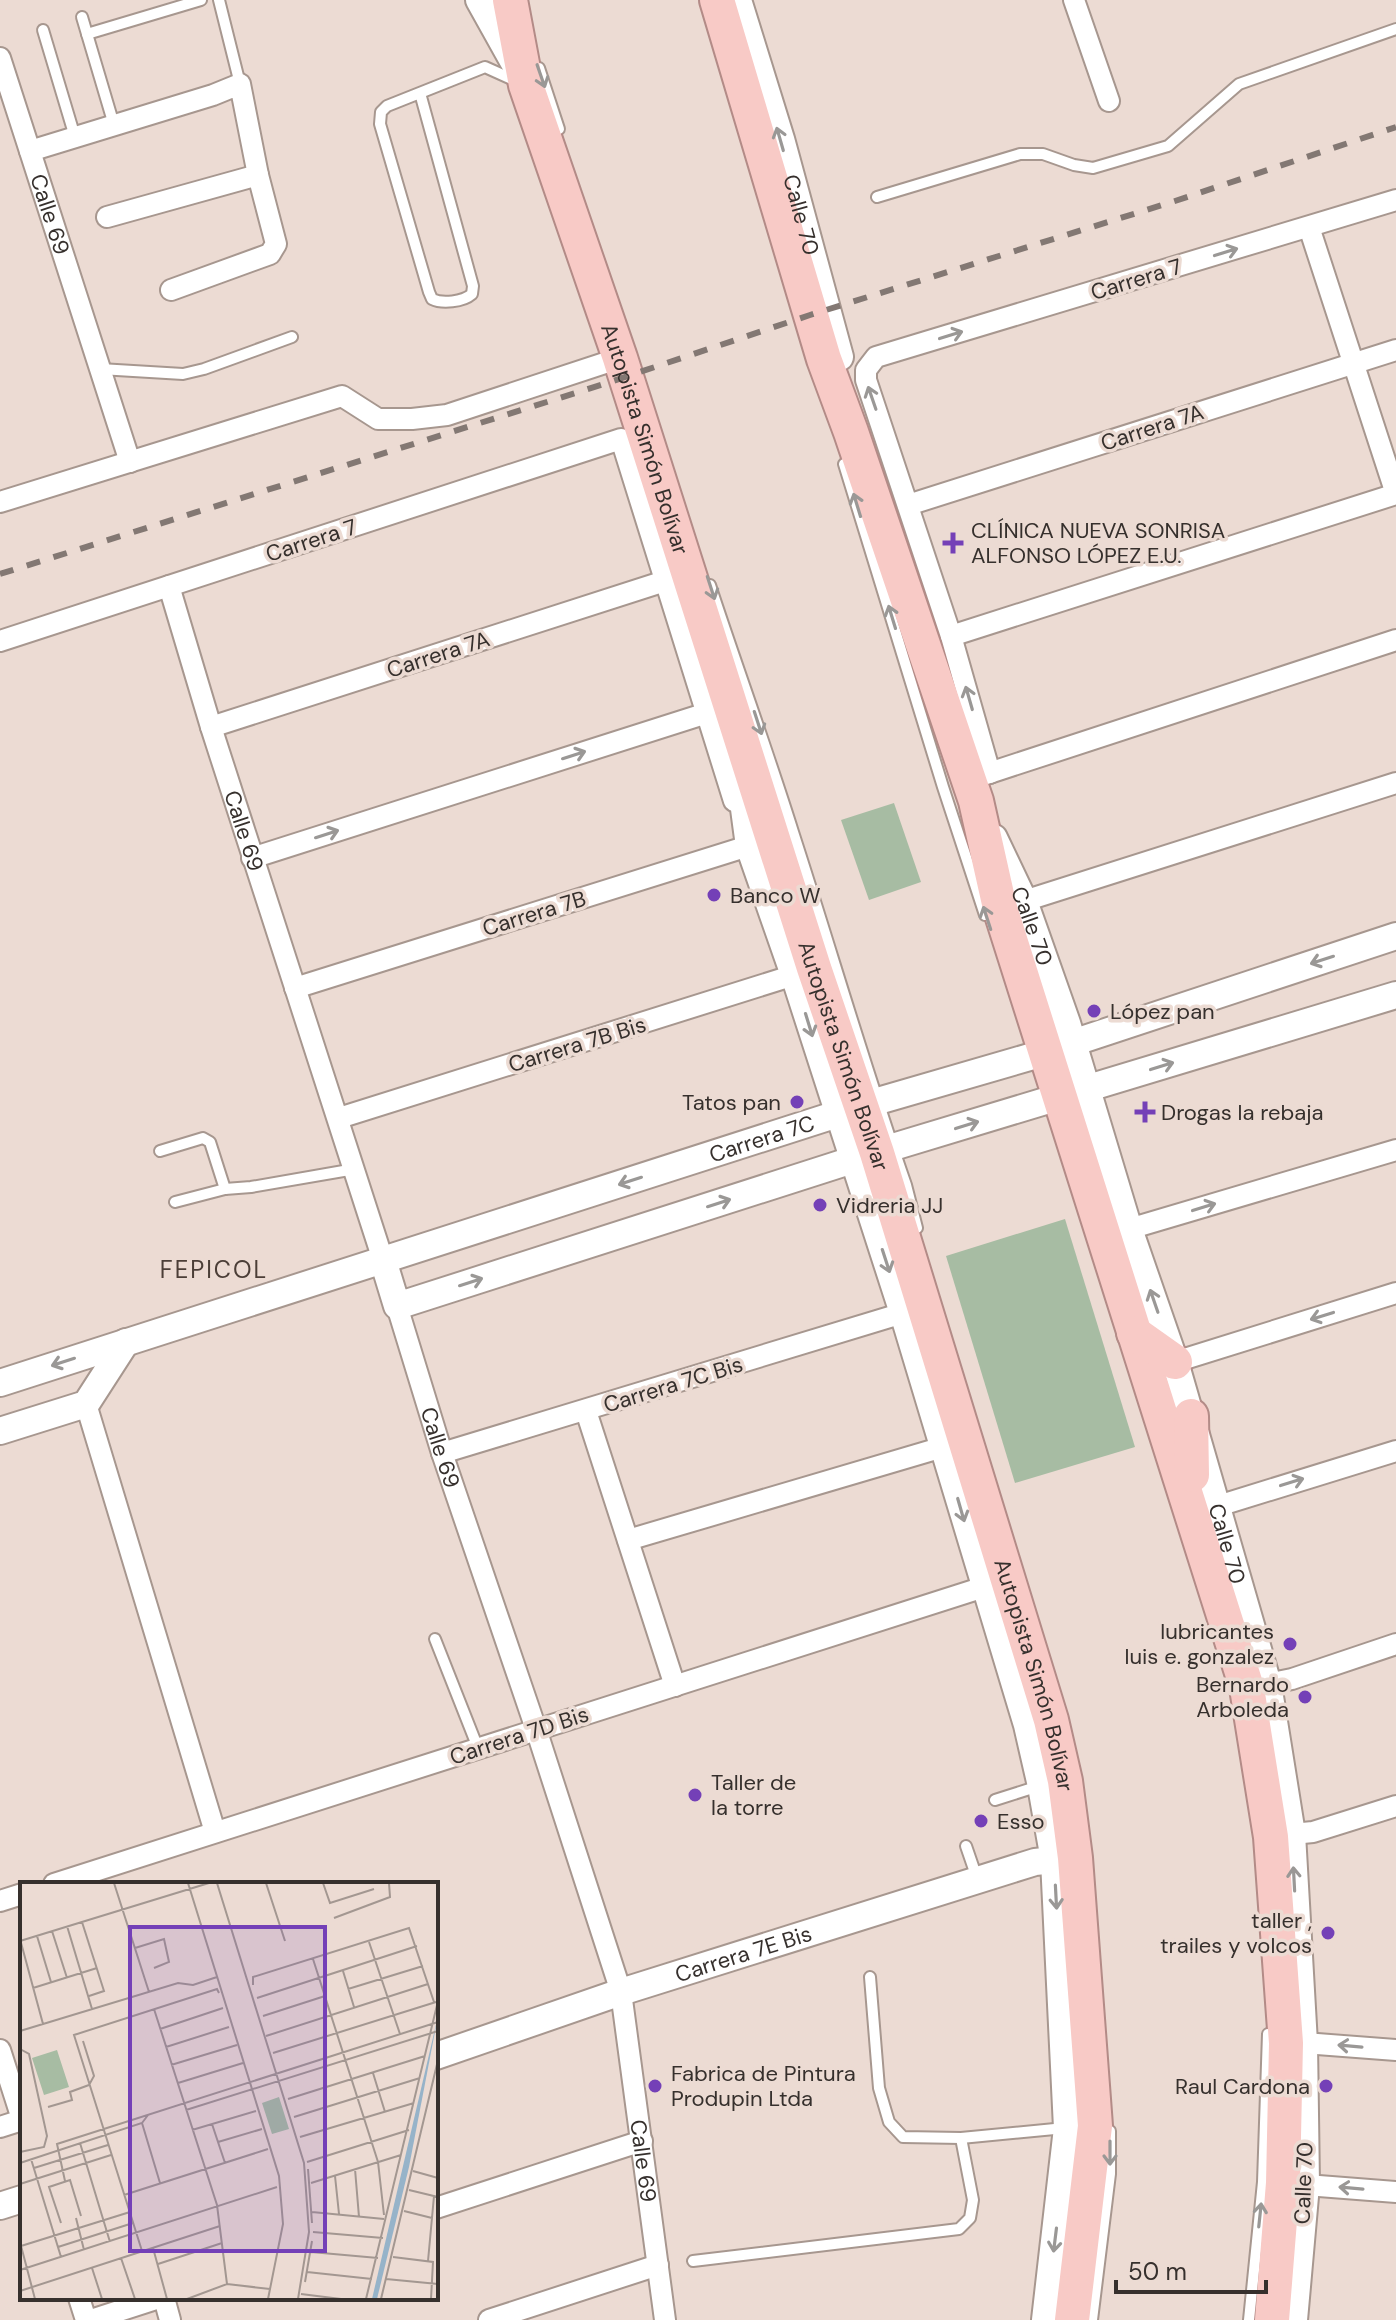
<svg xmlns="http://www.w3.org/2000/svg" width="1396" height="2320" font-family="'DM Sans',sans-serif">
<rect width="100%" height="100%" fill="#ecdbd3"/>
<g fill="#a7bca3">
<path d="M 894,803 L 921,882 L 869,900 L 841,820 Z"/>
<path d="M 1065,1219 L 1135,1447 L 1015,1483 L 946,1256 Z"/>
</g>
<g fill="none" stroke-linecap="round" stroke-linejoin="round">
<defs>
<g id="service">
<path d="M 219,0 L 240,84"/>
<path d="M 82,17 L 114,125"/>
<path d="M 43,30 L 75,137"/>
<path d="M 87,34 L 201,0"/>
<path d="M 539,68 L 559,129"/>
<path d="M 420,93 L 473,286 L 472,294 C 463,302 442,304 432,299 L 429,292 L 380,124 L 381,112 L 387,106 L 485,67 L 516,81"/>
<path d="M 877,197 L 1020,154 L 1043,154 L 1074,165 L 1093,168 L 1168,146 L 1239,84 L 1396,29"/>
<path d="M 100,369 L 183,374 L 204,369 L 292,337"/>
<path d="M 844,464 L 943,787 L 985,915"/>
<path d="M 710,585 C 737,667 767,749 793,832 C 831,949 865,1068 906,1185 L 917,1228"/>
<path d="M 160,1151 L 203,1138 L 210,1142 L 225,1189"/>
<path d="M 175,1202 L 225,1189 L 251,1187 L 355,1169"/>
<path d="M 435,1639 L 478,1748"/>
<path d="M 995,1800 L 1039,1786"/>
<path d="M 966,1846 L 977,1878"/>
<path d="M 870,1977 L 879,2088 L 889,2122 L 903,2137 L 961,2138 L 1065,2128"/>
<path d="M 693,2261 L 959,2229 L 970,2218 L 973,2200 L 961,2138"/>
<path d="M 1092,2320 L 1110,2174 L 1110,2131"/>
<path d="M 1249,2320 L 1263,2182 L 1268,2034"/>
</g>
<g id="minor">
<path d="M 1074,0 L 1109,101"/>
<path id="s1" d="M 0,58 L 130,462"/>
<path d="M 30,151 L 213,95 L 240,84 L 258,175 L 276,244 L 270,254 L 171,290"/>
<path d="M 107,217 L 258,175"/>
<path d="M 1309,227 L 1396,494"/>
<path d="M 0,502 L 342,396 L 378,419 L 412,419 L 447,415 L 620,358"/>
<path d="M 908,505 L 1396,350"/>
<path id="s2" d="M 169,586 L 211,727 L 383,1260"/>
<path d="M 951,636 L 1396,494"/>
<path d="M 0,641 L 621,439 L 734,801"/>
<path d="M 211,727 L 665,581"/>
<path d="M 990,773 L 951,636 L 866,380 L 866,370 L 876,357 L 1396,200"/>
<path d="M 977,777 L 1396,640"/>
<path d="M 252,858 L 707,713"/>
<path d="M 1024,901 L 1396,783"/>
<path d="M 295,988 L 761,842"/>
<path d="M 339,1118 L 807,971"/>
<path d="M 1129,1229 L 1396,1150"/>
<path id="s3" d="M 397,1306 L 442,1453 L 536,1729 L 621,1992 L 665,2320"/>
<path d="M 1175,1362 L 1396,1293"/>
<path d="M 86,1404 L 215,1832"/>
<path d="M 586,1411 L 675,1686"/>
<path d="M 442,1453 L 903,1313"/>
<path d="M 1218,1506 L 1396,1451"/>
<path d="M 628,1540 L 943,1447"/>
<path d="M 1268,1684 L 1292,1679 L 1396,1644"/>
<path d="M 1292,1834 L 1313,1832 L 1396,1806"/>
<path d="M 54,1884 L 984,1587"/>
<path d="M 0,1901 L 22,1894"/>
<path d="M 1304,2043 L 1396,2050"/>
<path d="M 0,2050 L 22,2119"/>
<path d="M 0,2127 L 22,2120"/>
<path d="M 1306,2185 L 1396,2192"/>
<path d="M 436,2208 L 642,2141"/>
<path d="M 79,2298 L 86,2320"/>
<path d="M 164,2298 L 170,2320"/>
<path d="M 91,2320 L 159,2298"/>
<path d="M 489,2320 L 658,2265"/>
</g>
<g id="tertiary">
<path d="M 479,0 L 518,70"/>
<path id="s4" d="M 738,0 L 781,139 L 840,357"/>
<path d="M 738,764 L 749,846 L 794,975 L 903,1313 L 1027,1725 L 1041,1786 L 1054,1860 L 1067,2128 L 1045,2320"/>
<path id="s5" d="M 994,838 L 1024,901 L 1067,1023 L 1129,1229 L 1175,1362 L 1268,1684 L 1292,1834 L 1304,2043 L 1306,2185 L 1294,2320"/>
<path d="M 383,1260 L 397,1306 L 893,1147 L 1396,995"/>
<path id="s6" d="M 0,1383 L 878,1101 L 1033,1056 L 1396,936"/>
<path d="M 0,1431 L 86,1404 L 126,1342"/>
<path id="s7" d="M 436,2056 L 621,1992 L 1035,1862 L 1054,1860"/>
<path d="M 0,2206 L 22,2199"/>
</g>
<g id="trunk">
<path id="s8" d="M 510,0 L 526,85 L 620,358 L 814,968 L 877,1153 L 1051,1720 L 1065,1781 L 1075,1858 L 1095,2126 L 1072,2320"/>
<path d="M 717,0 L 824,359 L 851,432 L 976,801 L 1000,908 L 1247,1688 L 1271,1837 L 1286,2043 L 1283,2183 L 1272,2320"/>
<path d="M 1134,1333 L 1175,1362"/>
<path d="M 1191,1416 L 1192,1475"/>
</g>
</defs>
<use href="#service" stroke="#a7978f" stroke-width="14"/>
<use href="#minor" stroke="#a7978f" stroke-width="24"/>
<use href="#tertiary" stroke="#a7978f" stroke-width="30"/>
<use href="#trunk" stroke="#b38b87" stroke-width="38"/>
<use href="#service" stroke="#fff" stroke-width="10"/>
<use href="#minor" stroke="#fff" stroke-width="20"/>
<use href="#tertiary" stroke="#fff" stroke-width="26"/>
<use href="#trunk" stroke="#f8cac6" stroke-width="34"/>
<path stroke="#837873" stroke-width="6" stroke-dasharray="14 14" stroke-linecap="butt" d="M 0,574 L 604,384 L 810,315 L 1175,201 L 1396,127"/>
</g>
<defs><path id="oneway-shaft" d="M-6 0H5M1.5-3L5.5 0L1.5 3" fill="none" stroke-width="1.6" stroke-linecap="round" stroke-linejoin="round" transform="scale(2)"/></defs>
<g stroke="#9a9896">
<use href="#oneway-shaft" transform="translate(541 76) rotate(71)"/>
<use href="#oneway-shaft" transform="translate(780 139) rotate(-106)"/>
<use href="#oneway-shaft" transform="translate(1226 252) rotate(-17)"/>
<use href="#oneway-shaft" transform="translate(951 335) rotate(-17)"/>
<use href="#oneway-shaft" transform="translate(872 398) rotate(-109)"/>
<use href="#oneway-shaft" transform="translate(857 505) rotate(-107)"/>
<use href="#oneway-shaft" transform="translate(711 588) rotate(72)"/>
<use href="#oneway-shaft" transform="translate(892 617) rotate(-107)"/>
<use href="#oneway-shaft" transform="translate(969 698) rotate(-106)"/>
<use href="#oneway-shaft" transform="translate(758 723) rotate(72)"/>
<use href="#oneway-shaft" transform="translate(574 755) rotate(-18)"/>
<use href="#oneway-shaft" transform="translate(327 834) rotate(-18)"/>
<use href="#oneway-shaft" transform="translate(987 918) rotate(-108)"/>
<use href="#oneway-shaft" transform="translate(1322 960) rotate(162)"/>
<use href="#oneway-shaft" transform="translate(809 1025) rotate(73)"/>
<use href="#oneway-shaft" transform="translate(1162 1066) rotate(-17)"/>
<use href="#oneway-shaft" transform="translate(967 1125) rotate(-17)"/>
<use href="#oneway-shaft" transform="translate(630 1181) rotate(162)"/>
<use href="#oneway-shaft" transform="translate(719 1203) rotate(-18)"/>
<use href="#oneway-shaft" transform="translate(1204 1207) rotate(-17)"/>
<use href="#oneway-shaft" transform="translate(886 1261) rotate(72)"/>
<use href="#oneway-shaft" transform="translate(471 1282) rotate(-18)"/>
<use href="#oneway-shaft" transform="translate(1154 1301) rotate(-109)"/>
<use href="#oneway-shaft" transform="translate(1322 1316) rotate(163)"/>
<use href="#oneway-shaft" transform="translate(63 1362) rotate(162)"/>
<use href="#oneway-shaft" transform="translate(1292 1482) rotate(-17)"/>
<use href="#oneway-shaft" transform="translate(961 1510) rotate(74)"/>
<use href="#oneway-shaft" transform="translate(1294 1879) rotate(-93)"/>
<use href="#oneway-shaft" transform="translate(1056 1897) rotate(87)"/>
<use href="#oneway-shaft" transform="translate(1350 2046) rotate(-175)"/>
<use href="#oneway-shaft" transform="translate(1110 2153) rotate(90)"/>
<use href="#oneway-shaft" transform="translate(1351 2188) rotate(-175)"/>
<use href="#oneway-shaft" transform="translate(1260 2215) rotate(-84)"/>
<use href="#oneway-shaft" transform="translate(1055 2240) rotate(97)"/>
</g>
<g fill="#7440b7" stroke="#ecdbd3" stroke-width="3">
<path d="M949 531h8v8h8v8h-8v8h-8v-8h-8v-8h8z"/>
<circle cx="714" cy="895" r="8"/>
<circle cx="1094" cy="1011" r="8"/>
<circle cx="797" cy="1102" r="8"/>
<path d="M1141 1100h8v8h8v8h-8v8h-8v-8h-8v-8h8z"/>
<circle cx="820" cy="1205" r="8"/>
<circle cx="1290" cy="1644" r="8"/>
<circle cx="1305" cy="1697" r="8"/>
<circle cx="695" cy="1795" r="8"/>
<circle cx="981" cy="1821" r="8"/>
<circle cx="1328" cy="1933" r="8"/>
<circle cx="655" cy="2086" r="8"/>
<circle cx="1326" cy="2086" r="8"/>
</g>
<g text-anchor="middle" stroke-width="7" stroke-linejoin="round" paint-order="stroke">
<g font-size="22" fill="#36302d" stroke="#ecdbd3">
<text dy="8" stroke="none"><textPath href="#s1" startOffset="164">Calle 69</textPath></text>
<text dy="8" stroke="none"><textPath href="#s4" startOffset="224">Calle 70</textPath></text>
<text transform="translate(1136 279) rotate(-17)" y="8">Carrera 7</text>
<text transform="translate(1152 427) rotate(-18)" y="8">Carrera 7A</text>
<text dy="8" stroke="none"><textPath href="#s8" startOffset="460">Autopista Simón Bolívar</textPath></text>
<text transform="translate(311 540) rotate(-18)" y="8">Carrera 7</text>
<text transform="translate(438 654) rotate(-18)" y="8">Carrera 7A</text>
<text dy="8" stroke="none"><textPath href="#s2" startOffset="256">Calle 69</textPath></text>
<text transform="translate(534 913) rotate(-17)" y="8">Carrera 7B</text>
<text dy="8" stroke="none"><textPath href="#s5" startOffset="96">Calle 70</textPath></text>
<text transform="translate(577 1044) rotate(-17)" y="8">Carrera 7B Bis</text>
<text dy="8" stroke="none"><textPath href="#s8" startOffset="1108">Autopista Simón Bolívar</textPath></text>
<text dy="8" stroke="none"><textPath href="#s6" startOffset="800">Carrera 7C</textPath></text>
<text transform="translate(673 1384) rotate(-17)" y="8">Carrera 7C Bis</text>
<text dy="8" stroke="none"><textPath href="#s3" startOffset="148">Calle 69</textPath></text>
<text dy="8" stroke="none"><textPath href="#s5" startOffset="744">Calle 70</textPath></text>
<text dy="8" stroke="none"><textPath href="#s8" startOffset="1756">Autopista Simón Bolívar</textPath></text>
<text transform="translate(519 1735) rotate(-18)" y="8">Carrera 7D Bis</text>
<text dy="8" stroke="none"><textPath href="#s7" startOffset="324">Carrera 7E Bis</textPath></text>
<text dy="8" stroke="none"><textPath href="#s3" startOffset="892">Calle 69</textPath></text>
<text transform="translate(1303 2183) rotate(-88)" y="8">Calle 70</text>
</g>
<g font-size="22" fill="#36302d" stroke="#ecdbd3" text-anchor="start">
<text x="971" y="538">CLÍNICA NUEVA SONRISA<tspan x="971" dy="25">ALFONSO LÓPEZ E.U.</tspan></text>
<text x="730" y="903">Banco W</text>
<text x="1110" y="1019">López pan</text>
<text x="781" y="1110" text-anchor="end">Tatos pan</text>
<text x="1161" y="1120">Drogas la rebaja</text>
<text x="836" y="1213">Vidreria JJ</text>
<text x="1274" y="1639" text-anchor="end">lubricantes<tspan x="1274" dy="25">luis e. gonzalez</tspan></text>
<text x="1289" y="1692" text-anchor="end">Bernardo<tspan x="1289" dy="25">Arboleda</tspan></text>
<text x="711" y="1790">Taller de<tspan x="711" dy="25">la torre</tspan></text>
<text x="997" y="1829">Esso</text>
<text x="1312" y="1928" text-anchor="end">taller ,<tspan x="1312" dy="25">trailes y volcos</tspan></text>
<text x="671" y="2081">Fabrica de Pintura<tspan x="671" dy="25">Produpin Ltda</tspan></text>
<text x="1310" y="2094" text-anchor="end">Raul Cardona</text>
</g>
<g font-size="24" letter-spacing="2" fill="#4b3e37" stroke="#ecdbd3">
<text x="214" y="1278">FEPICOL</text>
</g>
</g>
<g transform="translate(20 1882)">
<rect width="418" height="418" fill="#ecdbd3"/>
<path d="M 37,168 L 49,205 L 24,213 L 12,176 ZM 259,215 L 269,247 L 252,252 L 242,221 Z" fill="#a7bca3"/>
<path d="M 418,134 L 389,285 L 357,417 L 352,417 Z" fill="#96b3c9"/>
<path fill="none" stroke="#a39791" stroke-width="2" d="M 94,1 L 129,110M 168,1 L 259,294 L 263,342 L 248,417M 197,1 L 284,281 L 289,350 L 278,417M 246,1 L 265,59M 303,1 L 310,21 L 354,7M 314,36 L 370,15 L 369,1M 62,40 L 84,109 L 69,114M 47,44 L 72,127M 32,49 L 47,96M 17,54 L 31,100M 0,57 L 23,142M 0,59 L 189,1M 349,60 L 380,152M 115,66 L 144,57 L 149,80 L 134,86M 293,77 L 358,280 L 364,333M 323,89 L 334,125M 233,103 L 233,95 L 389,46 L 414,120M 13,106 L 77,86M 328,107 L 403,84M 237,116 L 397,64M 134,127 L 197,323 L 207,402M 243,134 L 305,114M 140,147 L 203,126M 0,149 L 158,101 L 173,103 L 197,95M 246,154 L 408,102M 63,159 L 74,194 L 69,203M 146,165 L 209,145M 0,167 L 9,172 L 27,254 L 24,265 L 0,270M 253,171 L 416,120M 151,183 L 217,163M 353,191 L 365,230M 158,201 L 223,181M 268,217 L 405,174M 28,225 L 52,218 L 50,210 L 69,203M 166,228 L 418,149M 274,235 L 400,196M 122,241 L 140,301M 192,242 L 205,281M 172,248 L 236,229M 280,255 L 394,221M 198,260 L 242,247M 60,261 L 90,360M 11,277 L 41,375M 287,280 L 389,248M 0,281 L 122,241 L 128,233M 14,286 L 88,263M 288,287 L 292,341M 335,287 L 339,335M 393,289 L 418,296M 315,294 L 319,332M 45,299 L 37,262 L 418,140M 291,301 L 381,273M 0,302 L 91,273M 389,308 L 418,315M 104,313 L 248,267M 384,329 L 412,336M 292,330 L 364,337M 56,336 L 64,368M 41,341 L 29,305 L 50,298 L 61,334M 293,350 L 363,356M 0,360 L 15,417M 1,364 L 110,330M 38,365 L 113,341M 133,366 L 147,417M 122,369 L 54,153 L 197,107 L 199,111M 291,370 L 358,376M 373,375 L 413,380 L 411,417M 101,376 L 115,417M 408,379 L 414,314M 138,382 L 202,361M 72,386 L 82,417M 0,388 L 257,305M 287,390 L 352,397M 366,397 L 418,402M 285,400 L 292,359M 0,409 L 200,344M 281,412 L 321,417M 167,417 L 207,402 L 250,407M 346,417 L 418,119M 361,417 L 418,178"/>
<path fill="#7440b7" fill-opacity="0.15" stroke="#7440b7" stroke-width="4" d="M 110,45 L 305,45 L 305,369 L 110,369 Z"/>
<rect width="418" height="418" fill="none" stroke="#36302d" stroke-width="4"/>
</g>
<path d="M1116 2280v12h150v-12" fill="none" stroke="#36302d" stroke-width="4"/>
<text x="1128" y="2280" font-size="24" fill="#36302d" stroke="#ecdbd3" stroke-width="6" paint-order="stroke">50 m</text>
</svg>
